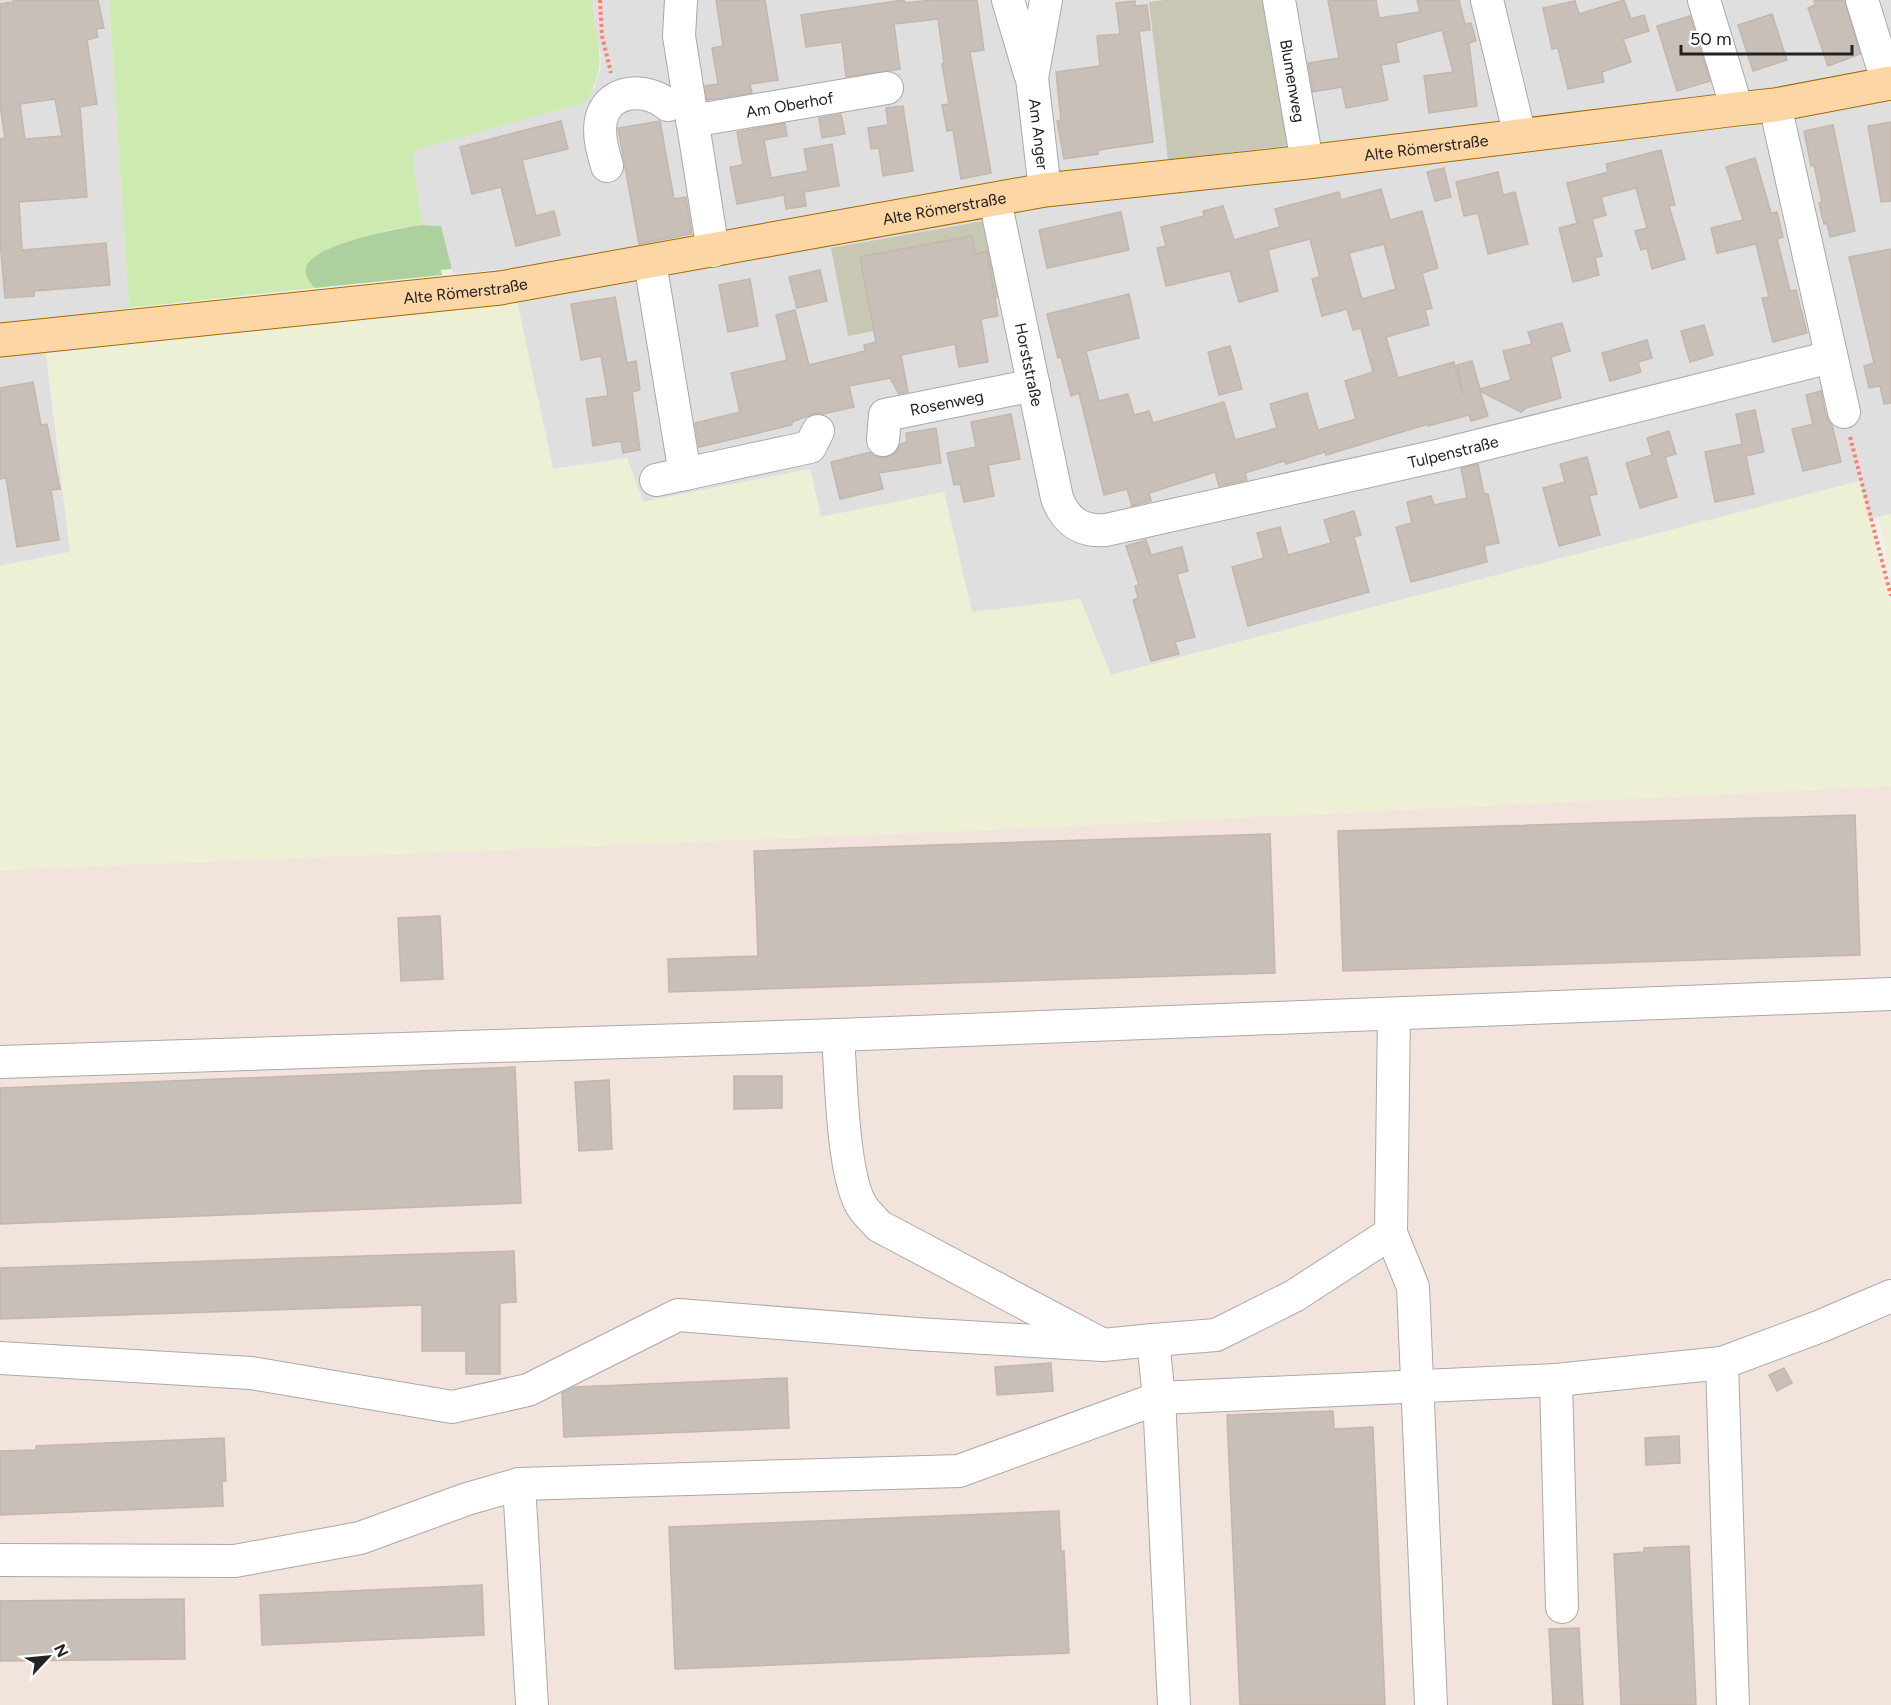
<svg xmlns="http://www.w3.org/2000/svg" width="1891" height="1705" font-family="Figtree,sans-serif">
<rect width="100%" height="100%" fill="#f2efe9"/>
<g fill="#e0dfdf">
<path d="M 0,0 L 109,0 L 129,308 L 42,321 L 70,552 L 0,566 Z"/>
<path d="M 593,0 L 1015,0 L 1023,28 L 1041,0 L 1891,0 L 1891,514 L 1869,519 L 1860,481 L 1111,675 L 1080,599 L 972,613 L 944,492 L 821,518 L 810,469 L 643,502 L 627,458 L 553,469 L 517,302 L 515,268 L 453,274 L 441,226 L 422,225 L 413,157 L 416,150 L 594,89 L 600,70 L 601,55 L 596,32 Z"/>
</g>
<path fill="#f3e3dd" d="M 1891,786 L 1891,1705 L 0,1705 L 0,870 L 1007,829 Z"/>
<g fill="#c7c7b4">
<path d="M 1164,0 L 1270,0 L 1292,140 L 1285,146 L 1168,160 L 1149,2 Z"/>
<path d="M 995,219 L 1010,295 L 928,312 L 928,320 L 848,336 L 831,248 Z"/>
</g>
<g fill="#eef0d5">
<path d="M 517,302 L 553,469 L 627,458 L 643,502 L 810,469 L 821,517 L 944,492 L 972,612 L 1080,599 L 1111,675 L 1860,481 L 1891,607 L 1891,786 L 1007,829 L 0,870 L 0,566 L 70,552 L 47,354 Z"/>
<path d="M 1891,514 L 1891,567 L 1878,517 Z"/>
</g>
<path fill="#cdebb0" d="M 109,0 L 593,0 C 594,44 611,59 586,102 L 416,150 L 413,157 L 422,225 L 388,230 L 325,250 L 307,278 L 315,288 L 129,308 Z"/>
<path fill="#add19e" d="M 422,225 L 441,226 L 452,269 L 441,270 L 442,275 L 315,288 C 310,283 304,276 306,268 C 311,244 400,228 422,225 Z"/>
<g fill="#c7bfb8" stroke="#c4b6ab" stroke-width="1.5" fill-rule="evenodd">
<path d="M 13,0 L 98,0 L 104,28 L 96,29 L 98,37 L 87,40 L 97,104 L 80,107 L 87,197 L 19,202 L 22,250 L 106,243 L 110,285 L 34,291 L 34,296 L 5,298 L 0,240 L 0,139 L 5,138 L 0,105 L 0,4 L 13,2 ZM 55,99 L 62,136 L 25,139 L 20,104 Z"/>
<path d="M 716,0 L 765,0 L 778,80 L 750,84 L 752,93 L 707,100 L 705,86 L 718,84 L 712,48 L 723,46 Z"/>
<path d="M 904,0 L 905,3 L 932,0 L 977,0 L 984,50 L 970,52 L 991,173 L 961,179 L 953,130 L 947,131 L 942,105 L 949,104 L 942,64 L 944,63 L 938,19 L 894,24 L 900,69 L 846,77 L 842,42 L 806,47 L 801,15 Z"/>
<path d="M 1328,0 L 1376,0 L 1379,18 L 1420,12 L 1417,0 L 1459,0 L 1465,24 L 1471,23 L 1476,41 L 1469,43 L 1477,106 L 1429,113 L 1424,76 L 1453,72 L 1442,30 L 1396,43 L 1399,62 L 1381,65 L 1388,100 L 1346,108 L 1342,87 L 1313,92 L 1308,63 L 1339,58 Z"/>
<path d="M 1624,0 L 1631,19 L 1644,15 L 1649,31 L 1623,39 L 1631,62 L 1602,72 L 1604,82 L 1568,89 L 1558,48 L 1552,49 L 1543,8 L 1575,1 L 1579,14 Z"/>
<path d="M 1814,0 L 1845,0 L 1860,54 L 1828,66 L 1808,8 L 1815,5 Z"/>
<path d="M 1135,1 L 1135,6 L 1147,5 L 1150,30 L 1139,31 L 1153,142 L 1098,150 L 1098,154 L 1064,159 L 1057,121 L 1061,120 L 1056,72 L 1100,66 L 1097,36 L 1120,34 L 1116,3 Z"/>
<path d="M 1772,14 L 1787,60 L 1753,71 L 1738,25 Z"/>
<path d="M 1690,16 L 1710,81 L 1677,91 L 1657,26 Z"/>
<path d="M 903,106 L 913,171 L 883,176 L 879,148 L 871,149 L 868,128 L 888,125 L 886,108 Z"/>
<path d="M 841,114 L 845,134 L 822,138 L 819,118 Z"/>
<path d="M 561,121 L 568,149 L 522,160 L 536,216 L 554,211 L 560,235 L 516,246 L 501,187 L 472,194 L 460,147 Z"/>
<path d="M 660,121 L 674,199 L 686,197 L 692,234 L 639,244 L 618,128 Z"/>
<path d="M 1891,122 L 1891,201 L 1881,202 L 1868,126 Z"/>
<path d="M 785,123 L 787,136 L 764,140 L 771,178 L 808,171 L 804,149 L 832,144 L 839,186 L 804,192 L 806,206 L 786,209 L 784,195 L 737,204 L 730,167 L 743,165 L 737,132 Z"/>
<path d="M 1833,125 L 1855,231 L 1830,237 L 1827,223 L 1824,224 L 1819,203 L 1822,202 L 1814,165 L 1811,166 L 1804,131 Z"/>
<path d="M 1661,150 L 1675,205 L 1669,206 L 1685,259 L 1652,269 L 1647,248 L 1641,250 L 1635,231 L 1647,228 L 1636,188 L 1601,197 L 1606,215 L 1592,219 L 1602,256 L 1595,258 L 1599,275 L 1573,282 L 1559,228 L 1582,222 L 1577,223 L 1567,183 L 1608,172 L 1606,164 Z"/>
<path d="M 1755,158 L 1771,213 L 1777,212 L 1783,237 L 1777,239 L 1790,291 L 1796,290 L 1807,333 L 1773,342 L 1762,298 L 1769,297 L 1756,244 L 1717,253 L 1711,228 L 1743,220 L 1726,167 Z"/>
<path d="M 1444,168 L 1451,197 L 1435,201 L 1427,172 Z"/>
<path d="M 1498,172 L 1503,195 L 1515,192 L 1528,244 L 1488,254 L 1478,213 L 1464,216 L 1456,182 Z"/>
<path d="M 1381,189 L 1390,220 L 1422,211 L 1438,268 L 1422,273 L 1432,308 L 1425,310 L 1429,325 L 1386,337 L 1398,378 L 1454,362 L 1463,394 L 1457,365 L 1472,361 L 1480,389 L 1511,380 L 1503,351 L 1532,344 L 1528,332 L 1562,323 L 1570,351 L 1551,357 L 1561,398 L 1526,408 L 1521,412 L 1480,391 L 1488,416 L 1471,421 L 1469,415 L 1428,426 L 1428,424 L 1326,455 L 1325,452 L 1286,464 L 1284,461 L 1245,473 L 1247,480 L 1219,486 L 1215,472 L 1149,493 L 1151,501 L 1132,506 L 1127,489 L 1104,495 L 1079,393 L 1071,396 L 1061,357 L 1058,358 L 1047,314 L 1129,294 L 1139,338 L 1086,351 L 1099,401 L 1128,394 L 1134,415 L 1149,411 L 1153,423 L 1224,402 L 1235,440 L 1277,428 L 1270,404 L 1307,393 L 1318,430 L 1356,419 L 1345,381 L 1373,372 L 1361,328 L 1353,330 L 1347,309 L 1322,316 L 1312,279 L 1320,277 L 1310,239 L 1268,250 L 1278,291 L 1239,302 L 1230,271 L 1166,286 L 1157,248 L 1166,246 L 1161,227 L 1204,216 L 1203,211 L 1223,206 L 1234,240 L 1280,227 L 1275,209 L 1339,192 L 1341,200 ZM 1384,244 L 1396,289 L 1362,299 L 1349,253 Z"/>
<path d="M 1121,212 L 1129,250 L 1047,268 L 1039,230 Z"/>
<path d="M 972,236 L 975,254 L 987,251 L 998,316 L 981,319 L 988,362 L 959,367 L 955,344 L 901,355 L 908,392 L 899,394 L 890,378 L 849,386 L 854,407 L 823,414 L 816,413 L 792,422 L 792,425 L 699,447 L 695,423 L 740,412 L 731,373 L 787,360 L 776,315 L 795,310 L 809,365 L 865,351 L 864,345 L 876,342 L 860,257 Z"/>
<path d="M 1891,249 L 1891,403 L 1884,404 L 1880,386 L 1869,388 L 1864,366 L 1874,363 L 1849,257 Z"/>
<path d="M 820,270 L 827,301 L 797,308 L 789,277 Z"/>
<path d="M 750,279 L 758,326 L 728,332 L 719,285 Z"/>
<path d="M 615,297 L 627,363 L 636,361 L 640,390 L 632,392 L 640,450 L 623,453 L 621,441 L 593,446 L 586,399 L 608,396 L 601,356 L 581,360 L 571,304 Z"/>
<path d="M 1704,325 L 1713,355 L 1690,362 L 1681,331 Z"/>
<path d="M 1647,340 L 1652,358 L 1638,362 L 1641,372 L 1610,381 L 1602,353 Z"/>
<path d="M 1230,346 L 1242,389 L 1219,395 L 1208,352 Z"/>
<path d="M 33,382 L 41,425 L 47,424 L 60,489 L 51,490 L 59,540 L 17,547 L 6,478 L 0,479 L 0,388 Z"/>
<path d="M 1821,391 L 1826,416 L 1832,425 L 1841,462 L 1803,471 L 1792,429 L 1813,424 L 1806,395 Z"/>
<path d="M 1755,410 L 1764,452 L 1746,456 L 1754,494 L 1715,502 L 1705,452 L 1742,444 L 1736,414 Z"/>
<path d="M 1011,414 L 1020,459 L 988,465 L 994,496 L 964,502 L 960,484 L 954,485 L 947,453 L 976,447 L 971,422 Z"/>
<path d="M 936,428 L 941,463 L 879,473 L 883,489 L 840,499 L 831,462 L 871,452 L 881,458 L 890,456 L 897,451 L 900,444 L 907,442 L 906,433 Z"/>
<path d="M 1669,431 L 1676,454 L 1665,457 L 1677,497 L 1640,508 L 1626,463 L 1652,455 L 1647,438 Z"/>
<path d="M 1587,457 L 1597,494 L 1589,496 L 1600,535 L 1559,546 L 1543,488 L 1565,482 L 1560,464 Z"/>
<path d="M 1478,464 L 1484,494 L 1488,494 L 1499,543 L 1484,546 L 1487,562 L 1411,582 L 1396,527 L 1412,523 L 1407,502 L 1431,496 L 1434,505 L 1467,498 L 1461,468 Z"/>
<path d="M 1354,511 L 1361,535 L 1354,537 L 1369,592 L 1248,626 L 1232,567 L 1264,558 L 1257,533 L 1280,527 L 1288,555 L 1331,543 L 1324,520 Z"/>
<path d="M 1146,540 L 1151,555 L 1182,547 L 1188,571 L 1177,574 L 1195,637 L 1175,642 L 1179,654 L 1151,661 L 1133,600 L 1138,598 L 1135,586 L 1139,585 L 1126,546 Z"/>
<path d="M 1855,815 L 1860,955 L 1343,971 L 1338,831 Z"/>
<path d="M 1270,834 L 1275,973 L 669,992 L 668,959 L 758,956 L 754,851 Z"/>
<path d="M 440,916 L 443,979 L 401,981 L 398,918 Z"/>
<path d="M 515,1067 L 521,1203 L 0,1224 L 0,1088 Z"/>
<path d="M 734,1076 L 782,1076 L 782,1108 L 734,1109 Z"/>
<path d="M 609,1080 L 612,1149 L 579,1151 L 575,1082 Z"/>
<path d="M 514,1251 L 516,1302 L 500,1303 L 500,1374 L 466,1374 L 466,1351 L 422,1351 L 422,1305 L 0,1319 L 0,1268 Z"/>
<path d="M 1051,1363 L 1053,1391 L 997,1395 L 995,1367 Z"/>
<path d="M 1784,1368 L 1792,1383 L 1777,1391 L 1769,1375 Z"/>
<path d="M 787,1378 L 789,1428 L 564,1437 L 562,1393 L 575,1387 Z"/>
<path d="M 1333,1411 L 1334,1429 L 1373,1427 L 1385,1705 L 1240,1705 L 1227,1415 Z"/>
<path d="M 1679,1436 L 1680,1463 L 1646,1465 L 1645,1438 Z"/>
<path d="M 224,1438 L 226,1481 L 222,1481 L 223,1506 L 0,1515 L 0,1451 L 36,1450 L 36,1446 Z"/>
<path d="M 1059,1511 L 1061,1551 L 1064,1551 L 1069,1653 L 675,1669 L 669,1527 Z"/>
<path d="M 1689,1546 L 1696,1705 L 1621,1705 L 1614,1554 L 1644,1552 L 1644,1548 Z"/>
<path d="M 482,1585 L 484,1635 L 262,1645 L 260,1595 Z"/>
<path d="M 184,1599 L 185,1659 L 0,1661 L 0,1601 Z"/>
<path d="M 1579,1628 L 1583,1705 L 1553,1705 L 1549,1629 Z"/>
</g>
<g fill="none" stroke-linecap="round" stroke-linejoin="round">
<defs>
<g id="minor">
<path d="M 681,0 L 679,36 L 713,251"/>
<path d="M 1008,0 L 1030,74"/>
<path id="s1" d="M 1279,0 L 1307,162"/>
<path d="M 1487,0 L 1520,136"/>
<path d="M 1704,0 L 1737,109"/>
<path d="M 1862,0 L 1888,84"/>
<path d="M 1775,105 L 1844,412"/>
<path id="s2" d="M 692,121 L 887,88"/>
<path d="M 607,166 C 603,152 598,136 601,120 C 608,88 647,87 668,105"/>
<path d="M 1045,190 L 1032,78 L 1046,0"/>
<path id="s3" d="M 995,200 L 1057,498 C 1066,522 1082,532 1106,530 L 1441,455 L 1831,357"/>
<path d="M 650,262 L 685,474 L 810,447 L 818,431"/>
<path id="s4" d="M 883,440 L 885,415 L 1034,385"/>
<path d="M 656,480 L 685,474"/>
<path d="M 1394,1014 L 1391,1233 L 1413,1287 L 1431,1705"/>
<path d="M 838,1035 C 841,1074 842,1178 863,1208 C 868,1215 874,1220 879,1226 L 1103,1345 L 1153,1340"/>
<path d="M 0,1062 L 838,1035 L 1891,994"/>
<path d="M 0,1358 L 251,1373 L 452,1407 L 528,1390 L 678,1315 L 917,1334 L 1103,1345"/>
<path d="M 1722,1363 L 1733,1705"/>
<path d="M 519,1484 L 532,1705"/>
<path d="M 0,1560 L 235,1561 L 360,1538 L 467,1499 L 519,1484 L 959,1471 L 1159,1398 L 1556,1380"/>
<path d="M 1562,1607 L 1556,1380 L 1722,1363 L 1821,1326 L 1891,1296"/>
<path d="M 1174,1705 L 1159,1398 L 1153,1340 L 1216,1335 L 1294,1296 L 1391,1233"/>
</g>
<g id="major">
<path id="s5" d="M 0,340 L 500,288 L 1045,190 L 1307,162 L 1737,109 L 1775,105 L 1891,83"/>
</g>
</defs>
<use href="#minor" stroke="#a9a9a9" stroke-width="34"/>
<use href="#major" stroke="#a06b00" stroke-width="35"/>
<g stroke="#fa8072" stroke-width="4" stroke-dasharray="3 3" stroke-linecap="butt">
<path d="M 600,0 L 602,36 L 611,73"/>
<path d="M 1850,437 L 1891,596"/>
</g>
<use href="#minor" stroke="#fff" stroke-width="32"/>
<use href="#major" stroke="#fcd6a4" stroke-width="33"/>
</g>
<g text-anchor="middle" stroke-width="4.5" stroke-linejoin="round" paint-order="stroke">
<g font-size="16" fill="#222" stroke="#fff">
<text dy="6" stroke="none"><textPath href="#s1" startOffset="82">Blumenweg</textPath></text>
<text dy="6" stroke="none"><textPath href="#s2" startOffset="99">Am Oberhof</textPath></text>
<text transform="translate(1039 134) rotate(83)" y="6">Am Anger</text>
<text dy="6" stroke="none"><textPath href="#s5" startOffset="1440">Alte Römerstraße</textPath></text>
<text dy="6" stroke="none"><textPath href="#s5" startOffset="954">Alte Römerstraße</textPath></text>
<text dy="6" stroke="none"><textPath href="#s5" startOffset="468">Alte Römerstraße</textPath></text>
<text dy="6" stroke="none"><textPath href="#s3" startOffset="168">Horststraße</textPath></text>
<text dy="6" stroke="none"><textPath href="#s4" startOffset="88">Rosenweg</textPath></text>
<text dy="6" stroke="none"><textPath href="#s3" startOffset="724">Tulpenstraße</textPath></text>
</g>
</g>
<g transform="translate(48 1657) rotate(64)" stroke="#ffffff" stroke-width="4.5" paint-order="stroke">
<path d="M0-4.5L10 22L0 15L-10 22Z" fill="#222222"/>
<text y="-9" font-size="16" font-weight="bold" text-anchor="middle" fill="#222222">N</text>
</g>
<path d="M1681 45v9h171v-9" fill="none" stroke="#222222" stroke-width="3"/>
<text x="1690" y="45" font-size="18" fill="#222222" stroke="#ffffff" stroke-width="4.5" paint-order="stroke">50 m</text>
</svg>
